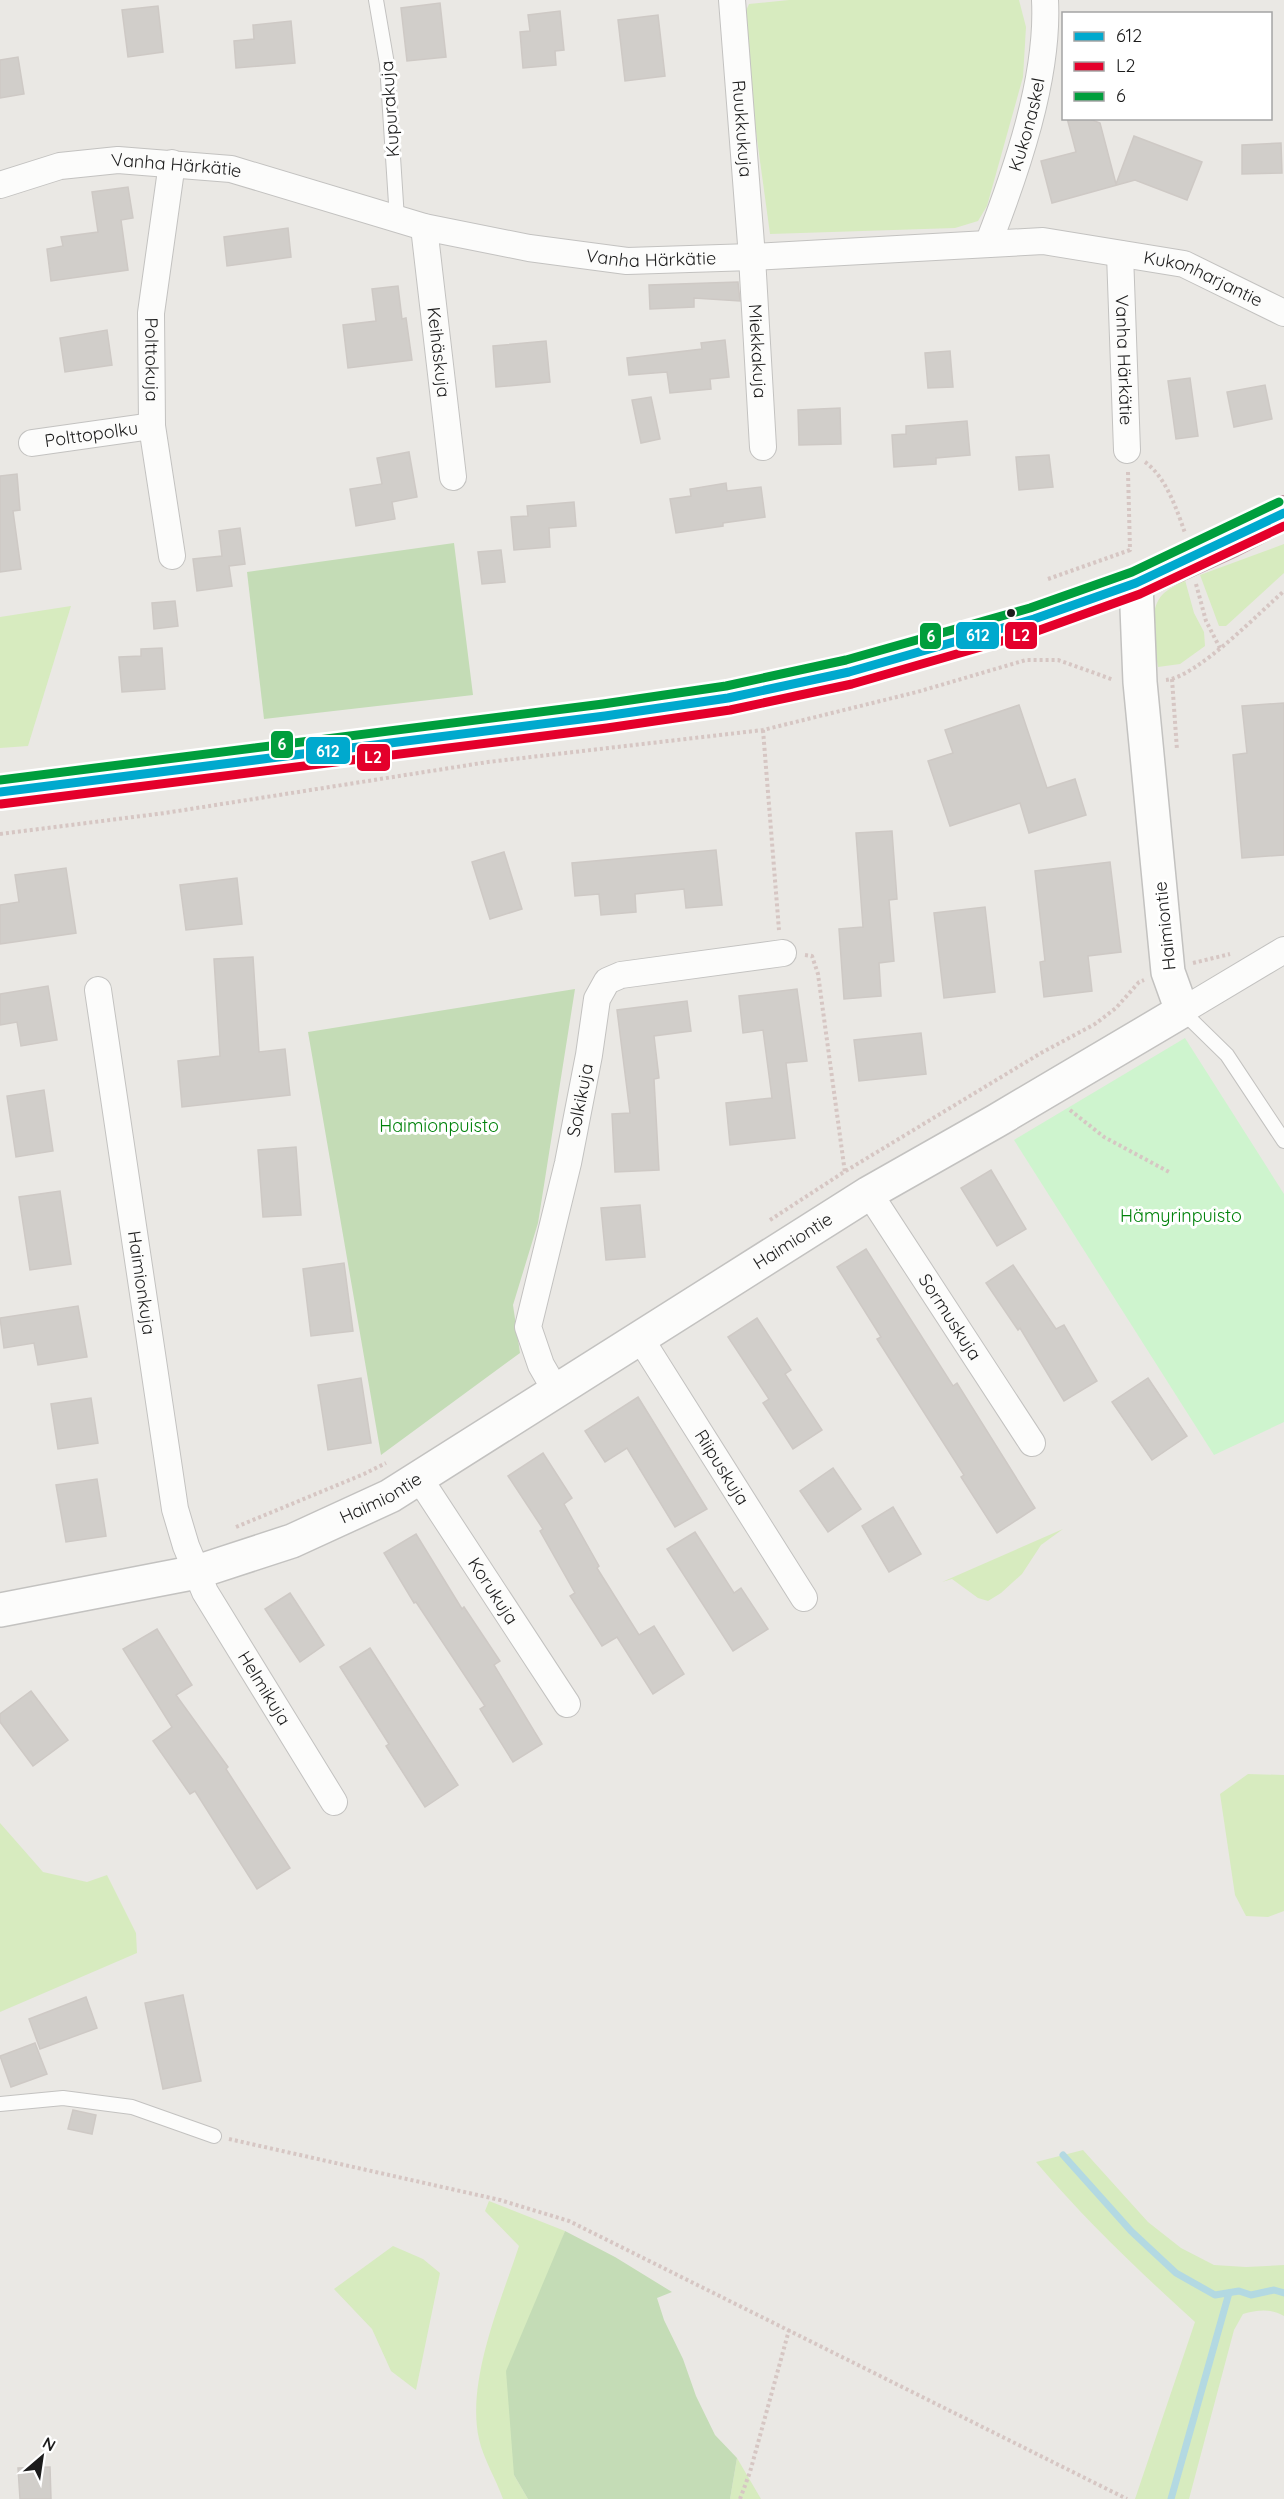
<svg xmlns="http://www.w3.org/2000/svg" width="1284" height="2499" font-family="Quicksand,sans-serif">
<rect width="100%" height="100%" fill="#eae8e4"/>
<g fill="#d7ebbf">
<path d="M 789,0 L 1019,0 L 1026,27 L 1023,77 L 987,206 L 978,221 L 955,228 L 770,234 L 741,22 L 749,4 Z"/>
<path d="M 1284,544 L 1284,573 L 1226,626 L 1219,626 L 1200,575 Z"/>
<path d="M 1185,580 L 1194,613 L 1204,632 L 1205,646 L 1180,664 L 1158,667 C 1155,646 1146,609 1164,593 C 1170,588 1178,584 1185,580 Z"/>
<path d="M 71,606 L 28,746 L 0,748 L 0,617 Z"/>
<path d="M 1063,1529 L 1041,1545 L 1022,1574 L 1001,1593 L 988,1601 L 978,1598 L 952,1579 L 942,1582 Z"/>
<path d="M 1248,1774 L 1284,1775 L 1284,1911 L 1268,1917 L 1246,1916 L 1235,1895 L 1220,1794 Z"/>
<path d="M 0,1823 L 43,1872 L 87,1882 L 107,1875 L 136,1933 L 137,1953 L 0,2012 Z"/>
<path d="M 1083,2150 L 1148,2222 L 1181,2248 L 1214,2265 L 1246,2267 L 1284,2265 L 1284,2316 C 1271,2308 1257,2310 1243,2314 L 1234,2330 L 1189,2499 L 1135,2499 L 1195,2322 C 1139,2271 1085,2220 1036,2162 Z"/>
<path d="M 489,2201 L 565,2231 L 543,2288 L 514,2475 L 528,2499 L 503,2499 C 496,2479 483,2458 479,2439 C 466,2381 501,2301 519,2246 L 485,2211 Z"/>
<path d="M 393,2246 L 423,2259 L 440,2273 L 416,2390 L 391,2371 L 372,2329 L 334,2289 Z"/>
<path d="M 737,2458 L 761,2499 L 730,2499 Z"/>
</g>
<g fill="#c4dcb6">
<path d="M 454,543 L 473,695 L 264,719 L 247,572 Z"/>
<path d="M 575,989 L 538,1223 L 513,1305 L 520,1353 L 381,1455 L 308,1032 Z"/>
<path d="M 565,2231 L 615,2257 L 672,2292 L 657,2298 L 664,2320 L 683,2359 L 696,2396 L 715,2435 L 737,2458 L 730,2499 L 528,2499 L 514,2475 L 506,2371 Z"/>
</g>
<path fill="#cef4ce" d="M 1185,1038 L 1284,1194 L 1284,1422 L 1214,1455 L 1014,1140 Z"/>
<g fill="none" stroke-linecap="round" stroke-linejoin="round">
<g stroke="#b3d9e2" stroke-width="7">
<path d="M 1063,2155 L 1131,2231 L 1176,2273 L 1215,2295 L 1239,2291 L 1251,2295 L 1274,2290 L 1284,2293"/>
<path d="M 1171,2499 L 1229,2293"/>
</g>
</g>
<g fill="#d1ceca" stroke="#cec9c5" stroke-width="1.5">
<path d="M 440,3 L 446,57 L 407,61 L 401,8 Z"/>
<path d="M 158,6 L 163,52 L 128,57 L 122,10 Z"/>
<path d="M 560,11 L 564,50 L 555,51 L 556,65 L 523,68 L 520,32 L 530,31 L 528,15 Z"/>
<path d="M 658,15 L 665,76 L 625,81 L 618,20 Z"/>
<path d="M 291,21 L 295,63 L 236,68 L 234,41 L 254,39 L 253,25 Z"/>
<path d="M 18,57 L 24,94 L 0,98 L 0,60 Z"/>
<path d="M 1067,118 L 1087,118 L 1100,123 L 1116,184 L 1134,136 L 1202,162 L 1187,200 L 1135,180 L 1052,203 L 1041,161 L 1076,152 Z"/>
<path d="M 1281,143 L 1282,173 L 1242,174 L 1242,145 Z"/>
<path d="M 128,187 L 133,218 L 121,220 L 128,270 L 51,281 L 47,249 L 63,246 L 61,237 L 98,232 L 92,192 Z"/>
<path d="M 288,228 L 291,257 L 227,266 L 224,237 Z"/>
<path d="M 738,282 L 740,301 L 694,298 L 694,307 L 650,309 L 649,285 Z"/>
<path d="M 398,286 L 402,319 L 406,318 L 412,360 L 348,368 L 343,325 L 376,321 L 372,289 Z"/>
<path d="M 107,330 L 112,365 L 65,372 L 60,338 Z"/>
<path d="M 725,340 L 729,377 L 710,379 L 711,389 L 670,393 L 667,372 L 629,375 L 627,358 L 702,349 L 701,343 Z"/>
<path d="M 546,341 L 550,382 L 496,387 L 493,346 Z"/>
<path d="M 950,351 L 953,387 L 928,388 L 925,353 Z"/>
<path d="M 1190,378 L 1198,436 L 1176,439 L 1168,381 Z"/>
<path d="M 1265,385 L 1272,419 L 1234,427 L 1227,392 Z"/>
<path d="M 651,397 L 660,439 L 641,443 L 632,400 Z"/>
<path d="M 840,408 L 841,444 L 799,445 L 798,410 Z"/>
<path d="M 967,421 L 970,455 L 936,458 L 936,464 L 894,467 L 892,435 L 906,434 L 906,426 Z"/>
<path d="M 409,452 L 417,497 L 392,502 L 395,519 L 356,526 L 350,489 L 382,484 L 377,458 Z"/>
<path d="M 1049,455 L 1053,487 L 1019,490 L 1016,457 Z"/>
<path d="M 17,474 L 20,510 L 13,511 L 21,569 L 0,572 L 0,476 Z"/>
<path d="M 726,483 L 727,491 L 761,487 L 765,517 L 723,523 L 723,526 L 676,533 L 670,499 L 691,496 L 690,489 Z"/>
<path d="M 574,502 L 576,526 L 549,528 L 550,547 L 514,550 L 511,517 L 528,516 L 527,506 Z"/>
<path d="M 240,528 L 245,564 L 229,566 L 232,586 L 197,591 L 193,559 L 222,556 L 219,531 Z"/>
<path d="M 501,550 L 505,582 L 482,584 L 478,552 Z"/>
<path d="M 175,601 L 178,626 L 154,629 L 152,603 Z"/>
<path d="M 162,648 L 165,689 L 122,692 L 119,657 L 141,656 L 141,649 Z"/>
<path d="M 1284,703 L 1284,855 L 1242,858 L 1233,755 L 1247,753 L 1242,706 Z"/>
<path d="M 1019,705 L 1047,788 L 1075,779 L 1086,815 L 1029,833 L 1020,803 L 950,826 L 928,761 L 953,753 L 945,730 Z"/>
<path d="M 892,831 L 897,899 L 889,900 L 894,961 L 879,963 L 881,996 L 844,999 L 839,929 L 863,927 L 856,833 Z"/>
<path d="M 716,850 L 722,905 L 686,908 L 684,889 L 635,894 L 636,912 L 601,915 L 599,894 L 575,896 L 572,863 Z"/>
<path d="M 504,852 L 522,909 L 490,919 L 472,862 Z"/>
<path d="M 1110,862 L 1121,952 L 1088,956 L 1092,991 L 1044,997 L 1040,962 L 1045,961 L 1035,871 Z"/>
<path d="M 66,868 L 76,933 L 0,944 L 0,905 L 19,902 L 15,875 Z"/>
<path d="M 237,878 L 242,924 L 186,930 L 180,885 Z"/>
<path d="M 985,907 L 995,992 L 944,998 L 934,913 Z"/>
<path d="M 253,957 L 259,1052 L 285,1049 L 290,1095 L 182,1107 L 178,1061 L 220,1056 L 214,959 Z"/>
<path d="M 48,986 L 57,1040 L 21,1046 L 17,1022 L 0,1025 L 0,994 Z"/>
<path d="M 797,989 L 807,1061 L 786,1063 L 795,1138 L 730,1145 L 726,1103 L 772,1098 L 763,1030 L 743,1033 L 739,996 Z"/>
<path d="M 687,1001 L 691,1031 L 654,1036 L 659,1078 L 654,1079 L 659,1170 L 615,1172 L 612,1114 L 630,1113 L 617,1010 Z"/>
<path d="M 921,1033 L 926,1074 L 859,1081 L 854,1040 Z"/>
<path d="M 44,1090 L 53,1151 L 16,1157 L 7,1096 Z"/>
<path d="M 296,1147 L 301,1215 L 263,1217 L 258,1150 Z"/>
<path d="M 991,1170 L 1026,1229 L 997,1246 L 961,1188 Z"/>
<path d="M 60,1191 L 71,1264 L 30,1270 L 19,1197 Z"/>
<path d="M 640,1205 L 645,1257 L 606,1260 L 601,1208 Z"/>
<path d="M 866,1249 L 953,1386 L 957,1383 L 1035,1508 L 997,1533 L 961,1477 L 964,1475 L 877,1339 L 881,1337 L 837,1267 Z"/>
<path d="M 344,1263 L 353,1331 L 311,1336 L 303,1269 Z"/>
<path d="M 1013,1265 L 1056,1329 L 1064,1325 L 1097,1381 L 1064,1401 L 1020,1328 L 1018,1330 L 986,1283 Z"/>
<path d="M 78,1306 L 87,1357 L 38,1365 L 34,1343 L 4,1348 L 0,1318 Z"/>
<path d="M 757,1318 L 791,1370 L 785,1374 L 822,1430 L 793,1449 L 763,1403 L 769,1399 L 728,1337 Z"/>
<path d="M 361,1378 L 371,1443 L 328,1450 L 318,1385 Z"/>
<path d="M 1148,1378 L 1187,1436 L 1152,1460 L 1112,1402 Z"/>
<path d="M 638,1397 L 707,1509 L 675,1527 L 627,1448 L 605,1462 L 585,1431 Z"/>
<path d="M 91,1398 L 98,1443 L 58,1449 L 51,1404 Z"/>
<path d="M 543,1453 L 572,1498 L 564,1504 L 599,1566 L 597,1568 L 639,1635 L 654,1626 L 684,1674 L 653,1694 L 617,1637 L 602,1646 L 570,1596 L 575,1593 L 540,1531 L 543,1529 L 508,1476 Z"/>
<path d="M 833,1468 L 861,1509 L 828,1532 L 800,1491 Z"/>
<path d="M 97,1479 L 106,1536 L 66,1542 L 56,1485 Z"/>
<path d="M 893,1507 L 921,1554 L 889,1572 L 862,1526 Z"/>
<path d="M 695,1532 L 734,1593 L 741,1588 L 768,1629 L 733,1651 L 667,1549 Z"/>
<path d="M 416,1534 L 462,1609 L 464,1607 L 500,1661 L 494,1665 L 542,1744 L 513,1762 L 480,1709 L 485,1706 L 416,1602 L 414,1603 L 384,1553 Z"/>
<path d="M 290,1593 L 324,1645 L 300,1662 L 265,1609 Z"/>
<path d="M 157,1629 L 192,1685 L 176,1695 L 228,1767 L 226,1769 L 290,1868 L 257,1889 L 195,1791 L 190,1794 L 153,1741 L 172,1727 L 123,1649 Z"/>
<path d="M 370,1648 L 458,1785 L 425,1807 L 386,1746 L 389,1744 L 340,1667 Z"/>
<path d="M 31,1691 L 68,1740 L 33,1766 L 0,1722 L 0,1714 Z"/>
<path d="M 183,1995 L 201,2081 L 163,2089 L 145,2003 Z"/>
<path d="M 86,1997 L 97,2028 L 40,2049 L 29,2019 Z"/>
<path d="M 35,2043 L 47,2074 L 11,2087 L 0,2056 Z"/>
<path d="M 73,2110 L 96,2115 L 92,2134 L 68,2129 Z"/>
<path d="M 50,2467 L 51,2499 L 20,2499 L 18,2468 Z"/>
</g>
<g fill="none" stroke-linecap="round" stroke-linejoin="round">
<defs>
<g id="service">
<path d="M 376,0 L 387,64 L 397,219"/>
<path d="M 1182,1011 L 1227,1055 L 1284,1141"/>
<path d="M 0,2104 L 63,2098 L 132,2107 L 214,2136"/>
</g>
<g id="minor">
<path id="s1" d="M 732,0 L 752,257 L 763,447"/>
<path id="s2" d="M 172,163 L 151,313 L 152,426 L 172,556"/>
<path id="s3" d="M 0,185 L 60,166 L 118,160 L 231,169 L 424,227 L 529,248 L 627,261 L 752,257 L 1043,241 L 1184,264 L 1284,313"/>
<path id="s4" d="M 424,227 L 453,477"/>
<path id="s5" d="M 988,244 C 1016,172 1049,78 1045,0"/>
<path id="s6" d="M 1120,254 L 1127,450"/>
<path id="s7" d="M 32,443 L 152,426"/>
<path id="s8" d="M 98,990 L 175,1509 L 186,1546 L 205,1592 L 334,1802"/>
<path d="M 1182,1011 L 1284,950"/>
<path id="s9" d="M 869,1193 L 1032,1443"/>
<path id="s10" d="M 640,1338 L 804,1598"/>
<path id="s11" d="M 556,1391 L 541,1365 L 528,1327 L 568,1163 L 589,1055 L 597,999 L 607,981 L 621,975 L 783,953"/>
<path id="s12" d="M 419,1478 L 567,1704"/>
</g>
<g id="tertiary">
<path id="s13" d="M 0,1610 L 197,1572 L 292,1541 L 390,1496 L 869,1193 L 996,1121 L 1182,1011 L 1168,972 L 1140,682 L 1136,583"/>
</g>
<path id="trunk" d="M 0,792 L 605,716 L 728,698 L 849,672 L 1034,619 L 1136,583 L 1231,540 L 1284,513"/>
</defs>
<use href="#service" stroke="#c3c2c0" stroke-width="16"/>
<use href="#minor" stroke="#c3c2c0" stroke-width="28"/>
<use href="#tertiary" stroke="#c3c2c0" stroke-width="36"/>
<use href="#trunk" stroke="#c299a5" stroke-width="36"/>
<g stroke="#d6c6c3" stroke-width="4" stroke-dasharray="3 3" stroke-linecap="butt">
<path d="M 1145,462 C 1166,477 1177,510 1185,533"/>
<path d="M 1048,579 L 1130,550 L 1128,472"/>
<path d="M 1196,584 L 1206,621 L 1220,648"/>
<path d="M 1172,679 L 1177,750"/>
<path d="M 1166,680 C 1197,677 1260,612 1284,591"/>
<path d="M 763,730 L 779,930"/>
<path d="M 0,834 L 165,813 L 488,762 L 763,730 L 917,692 L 1026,660 L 1058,660 L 1114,680"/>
<path d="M 805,955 L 812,956 L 818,974 L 845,1173"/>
<path d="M 1193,963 L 1230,954"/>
<path d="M 1070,1110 L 1104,1137 L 1171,1173"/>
<path d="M 770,1220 L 844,1172 L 1041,1053 L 1095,1024 L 1116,1008 L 1139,982 L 1144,980"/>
<path d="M 236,1527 L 364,1474 L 386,1463"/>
<path d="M 229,2139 L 500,2200 L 569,2221 L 1127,2499"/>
<path d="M 740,2499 L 750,2472 L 789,2330"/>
</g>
<use href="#service" stroke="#fcfcfb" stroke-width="14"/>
<use href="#minor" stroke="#fcfcfb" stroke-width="26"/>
<use href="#tertiary" stroke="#fcfcfb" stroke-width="33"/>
<use href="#trunk" stroke="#ede3e0" stroke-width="33"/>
<defs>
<path id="bus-1" d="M 0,792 L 605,716 L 728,698 L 849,672 L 1034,619 L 1136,583 L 1284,513"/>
<path id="bus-2" d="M 1,804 L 607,728 L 730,710 L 852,684 L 1037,631 L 1140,594 L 1284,526"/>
<path id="bus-3" d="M 0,780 L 603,704 L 726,686 L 846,660 L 1030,608 L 1132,572 L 1279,502"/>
</defs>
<use href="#bus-1" stroke="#fff" stroke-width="14"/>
<use href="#bus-2" stroke="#fff" stroke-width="14"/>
<use href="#bus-3" stroke="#fff" stroke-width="14"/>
<use href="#bus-1" stroke="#00a9ce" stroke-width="9"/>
<use href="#bus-2" stroke="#e4002b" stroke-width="9"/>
<use href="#bus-3" stroke="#009e3d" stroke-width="9"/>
</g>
<circle fill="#1c1c1c" stroke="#fff" stroke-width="2" cx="1011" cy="613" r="5"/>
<g text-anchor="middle" stroke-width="6" stroke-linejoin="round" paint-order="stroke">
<g font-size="18" fill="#1c1c1c" stroke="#fff">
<text transform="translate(390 109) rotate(-94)" y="6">Kupurakuja</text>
<text dy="6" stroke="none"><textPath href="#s5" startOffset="126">Kukonaskel</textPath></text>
<text dy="6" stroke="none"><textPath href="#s1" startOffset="129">Ruukkukuja</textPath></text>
<text dy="6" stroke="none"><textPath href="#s3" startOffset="180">Vanha Härkätie</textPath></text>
<text dy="6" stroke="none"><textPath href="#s3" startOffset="666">Vanha Härkätie</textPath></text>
<text dy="6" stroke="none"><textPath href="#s3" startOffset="1224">Kukonharjantie</textPath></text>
<text dy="6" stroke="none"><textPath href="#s4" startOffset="126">Keihäskuja</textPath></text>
<text dy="6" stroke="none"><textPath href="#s1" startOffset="352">Miekkakuja</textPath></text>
<text dy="6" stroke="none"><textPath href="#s2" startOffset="198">Polttokuja</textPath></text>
<text dy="6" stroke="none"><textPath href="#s6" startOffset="106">Vanha Härkätie</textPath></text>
<text dy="6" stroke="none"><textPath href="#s7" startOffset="60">Polttopolku</textPath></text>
<text transform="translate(1165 926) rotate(-96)" y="6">Haimiontie</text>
<text dy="6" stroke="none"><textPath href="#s11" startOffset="303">Solkikuja</textPath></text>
<text dy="6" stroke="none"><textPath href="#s13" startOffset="885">Haimiontie</textPath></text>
<text dy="6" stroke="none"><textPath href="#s8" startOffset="296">Haimionkuja</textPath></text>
<text dy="6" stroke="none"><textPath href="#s9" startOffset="148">Sormuskuja</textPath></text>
<text dy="6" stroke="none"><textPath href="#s10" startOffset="153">Riipuskuja</textPath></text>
<text dy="6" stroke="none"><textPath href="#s13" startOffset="399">Haimiontie</textPath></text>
<text dy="6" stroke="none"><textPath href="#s12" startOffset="135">Korukuja</textPath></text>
<text dy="6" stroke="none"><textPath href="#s8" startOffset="726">Helmikuja</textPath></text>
</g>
<g font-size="18" fill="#01820b" stroke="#fff">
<text x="439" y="1132">Haimionpuisto</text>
<text x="1181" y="1222">Hämyrinpuisto</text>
</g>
</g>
<g stroke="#fff" stroke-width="2">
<rect x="955" y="621" width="45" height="29" rx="6" fill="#00a9ce"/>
<rect x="1004" y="621" width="34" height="29" rx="6" fill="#e4002b"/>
<rect x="919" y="622" width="23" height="28" rx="6" fill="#009e3d"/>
<rect x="270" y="730" width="24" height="29" rx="6" fill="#009e3d"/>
<rect x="305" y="736" width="46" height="29" rx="6" fill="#00a9ce"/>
<rect x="356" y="743" width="35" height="29" rx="6" fill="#e4002b"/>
</g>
<g font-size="16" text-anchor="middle" font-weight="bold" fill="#fff">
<text x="978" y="641">612</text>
<text x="1021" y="641">L2</text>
<text x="931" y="642">6</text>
<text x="282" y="750">6</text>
<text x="328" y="757">612</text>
<text x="373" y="763">L2</text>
</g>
<rect x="1062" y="12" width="210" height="108" fill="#ffffff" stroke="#a4a4a4" stroke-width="1.5"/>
<rect x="1074" y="32" width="30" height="9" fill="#00a9ce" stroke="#a4a4a4" stroke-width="1.5"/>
<text x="1116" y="42" font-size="18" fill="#1c1c1c">612</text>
<rect x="1074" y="62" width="30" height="9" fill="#e4002b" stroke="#a4a4a4" stroke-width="1.5"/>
<text x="1116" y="72" font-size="18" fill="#1c1c1c">L2</text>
<rect x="1074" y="92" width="30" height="9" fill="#009e3d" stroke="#a4a4a4" stroke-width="1.5"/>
<text x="1116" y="102" font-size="18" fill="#1c1c1c">6</text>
<g transform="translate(42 2457) rotate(29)" stroke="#ffffff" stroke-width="4.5" paint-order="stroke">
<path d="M0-4.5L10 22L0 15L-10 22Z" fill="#1c1c1c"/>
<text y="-9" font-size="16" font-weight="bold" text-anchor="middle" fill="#1c1c1c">N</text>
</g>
</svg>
